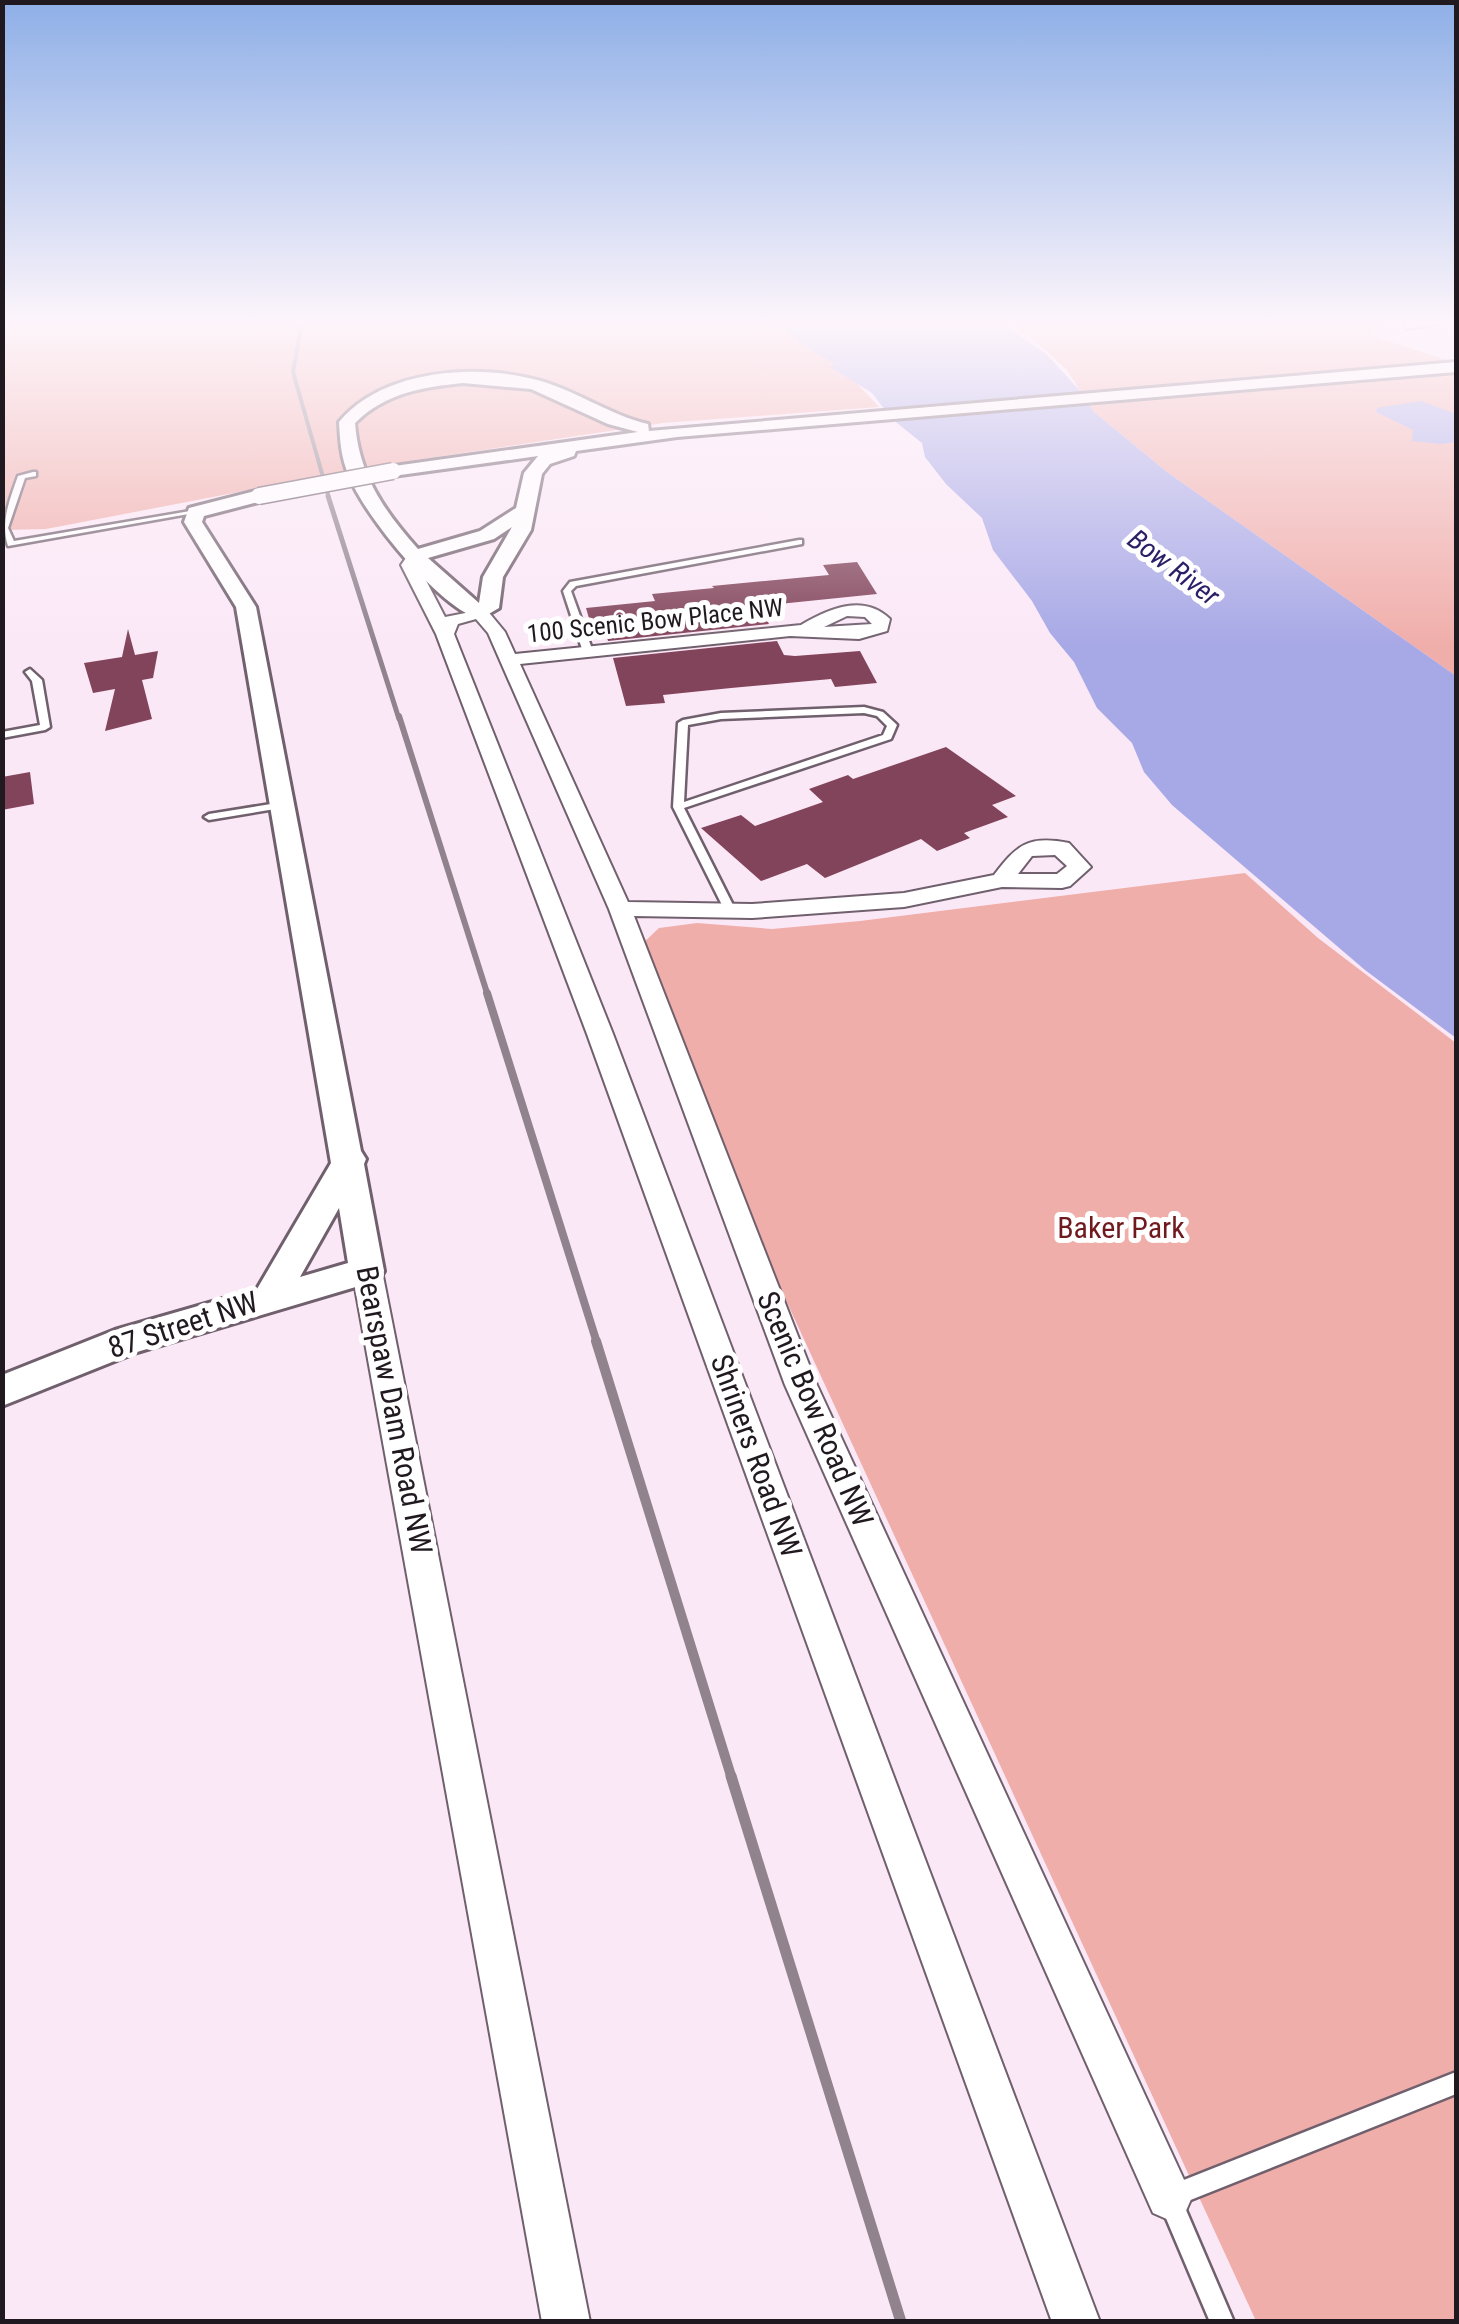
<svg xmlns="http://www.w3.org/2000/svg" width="1459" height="2324" font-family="'Roboto Condensed',sans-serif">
<rect width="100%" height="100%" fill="#fbe8f7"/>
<g fill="#f0aeaa">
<path d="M 2,321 L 798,321 L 879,407 L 663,423 L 369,467 L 46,529 L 3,530 Z"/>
<path d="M 1002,321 L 1379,321 L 1386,324 L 1370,335 L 1456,363 L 1456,676 L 1167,472 L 1093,411 L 1067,370 L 1031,337 Z"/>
<path d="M 1245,873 L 1318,938 L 1456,1043 L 1456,2321 L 1256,2321 L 726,1170 L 641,945 L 659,928 L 697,923 L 772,929 L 860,921 Z"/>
</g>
<g fill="#a7a8e6">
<path d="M 784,321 L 998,321 L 1046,354 L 1084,395 L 1093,411 L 1167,472 L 1456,676 L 1456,1038 L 1365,970 L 1172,805 L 1144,772 L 1132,743 L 1097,708 L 1074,662 L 1050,633 L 1032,601 L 993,550 L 982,518 L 946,484 L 925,457 L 922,443 L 892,419 L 872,393 L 830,367 L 835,364 L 800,343 L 780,325 Z"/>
<path d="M 1421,401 L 1456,414 L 1456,442 L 1441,444 L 1412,441 L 1413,430 L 1376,412 L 1377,408 Z"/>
</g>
<g fill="#82445b">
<path d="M 857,562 L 877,594 L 760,606 L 769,624 L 608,641 L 605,631 L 593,632 L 586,608 L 655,601 L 652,594 L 714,588 L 712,586 L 829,575 L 823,565 Z"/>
<path d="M 128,629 L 135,655 L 158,651 L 153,678 L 142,680 L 152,719 L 105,731 L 115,689 L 93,693 L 84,663 L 122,657 Z"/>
<path d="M 777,641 L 784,655 L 795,656 L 860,651 L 877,683 L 835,687 L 831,679 L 731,688 L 663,695 L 665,703 L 626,706 L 613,658 Z"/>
<path d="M 946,747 L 1016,796 L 992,805 L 1008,817 L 964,833 L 970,838 L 937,851 L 921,839 L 825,878 L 807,864 L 761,881 L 701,828 L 741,815 L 755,826 L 823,802 L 809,789 L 848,775 L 853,779 Z"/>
<path d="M 30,772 L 34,804 L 2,810 L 2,777 Z"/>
</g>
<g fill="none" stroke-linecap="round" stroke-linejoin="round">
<defs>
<g id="service">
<path d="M 1439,321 L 1453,321 L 1407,329 L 1404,327 Z"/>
<path d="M 33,472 L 36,472 L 36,476 L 25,478 L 8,528 L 14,541 L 196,510 L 200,512 L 8,546 C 0,522 10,499 18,476 Z"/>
<path d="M 799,540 L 802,540 L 802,544 L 576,586 L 571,591 L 592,649 L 587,652 L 582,649 L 563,591 L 570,582 Z"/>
<path d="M 30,669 L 42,680 L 50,727 L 45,730 L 2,738 L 2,732 L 40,725 L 32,681 L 25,672 Z"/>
<path d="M 864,707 L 883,712 L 895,723 L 897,725 L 891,739 L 684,808 L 736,911 L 734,913 L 726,913 L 673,807 L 678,723 L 683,720 L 721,713 ZM 864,713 L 877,716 L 887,726 L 883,735 L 684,802 L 688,725 L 721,719 Z"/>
<path d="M 283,802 L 288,805 L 287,807 L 209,820 L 204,817 L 209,814 Z"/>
<path d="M 1456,2072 L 1456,2094 L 1183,2203 L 1234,2322 L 1210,2322 L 1157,2197 L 1161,2189 Z"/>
</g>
<g id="minor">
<path d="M 411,551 L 425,555 L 418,565 L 445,617 L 486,609 L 505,632 L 515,654 L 801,625 C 828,609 863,593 890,619 L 887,631 L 859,639 L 790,636 L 520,664 L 628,902 L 752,904 L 904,893 L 994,875 C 1017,845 1028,835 1069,843 L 1091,867 L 1070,886 L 1062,888 L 1002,887 L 904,907 L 752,918 L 634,916 L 817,1385 L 1192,2197 L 1185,2213 L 1169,2220 L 1153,2213 L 785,1385 L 609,909 L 488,633 L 476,619 L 458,624 L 454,634 L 613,1034 L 1100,2322 L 1052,2322 L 587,1034 L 436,634 L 401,565 ZM 847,616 L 865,617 L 872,624 L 824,627 ZM 1055,855 L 1067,866 L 1057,874 L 1018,874 L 1032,856 Z"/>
<path d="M 367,1260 L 377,1263 L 382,1271 L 590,2322 L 542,2322 L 352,1271 L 357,1263 Z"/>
</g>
<g id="tertiary">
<path d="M 1456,362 L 1456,372 L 677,437 L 576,451 L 574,456 L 550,464 L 542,474 L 531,530 L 503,577 L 499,608 L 480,619 C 440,609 364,515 349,476 C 341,458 340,441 339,422 C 383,369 478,363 541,381 C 578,392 610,415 648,424 L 649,431 ZM 463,383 L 531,389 L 608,424 L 638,432 L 387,467 L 384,471 L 393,476 L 538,456 L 524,473 L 516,508 L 480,531 L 418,549 C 384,511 359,475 355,423 C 385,393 423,387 463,383 ZM 512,527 L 483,577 L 479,603 L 428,558 L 494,539 Z"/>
<path d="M 259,490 L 268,496 L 266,500 L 204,516 L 202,522 L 256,607 L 361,1151 L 366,1159 L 364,1164 L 384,1271 L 379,1280 L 137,1352 L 2,1406 L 2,1375 L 115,1330 L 257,1289 L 331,1163 L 236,607 L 184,522 L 189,508 ZM 339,1208 L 348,1263 L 300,1277 Z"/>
</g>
</defs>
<use href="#service" stroke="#70606d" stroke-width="5"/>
<use href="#minor" stroke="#70606d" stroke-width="4"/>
<use href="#tertiary" stroke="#70606d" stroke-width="6"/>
<use href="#service" fill="#fff" fill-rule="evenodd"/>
<use href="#minor" fill="#fff" fill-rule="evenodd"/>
<use href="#tertiary" fill="#fff" fill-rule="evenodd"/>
<path stroke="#90838e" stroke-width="4" d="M 302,321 L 293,372 L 329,498"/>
<path stroke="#90838e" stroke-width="5" d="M 328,496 L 399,719"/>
<path stroke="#90838e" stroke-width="6" d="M 399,716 L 488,996"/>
<path stroke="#90838e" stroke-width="8" d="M 487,993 L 597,1343"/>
<path stroke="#90838e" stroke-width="10" d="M 596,1341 L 732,1779"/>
<path stroke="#90838e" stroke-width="11" d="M 731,1776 L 901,2322"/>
<defs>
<path id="tertiary-bridge" d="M 259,496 L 393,471"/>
</defs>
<use href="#tertiary-bridge" stroke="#70606d" stroke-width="19" stroke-linecap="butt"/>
<use href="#tertiary-bridge" stroke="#fff" stroke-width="16"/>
</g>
<linearGradient id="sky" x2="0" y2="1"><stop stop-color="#8eafe7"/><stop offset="0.5" stop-color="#fdf5fb"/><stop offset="1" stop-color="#fdf5fb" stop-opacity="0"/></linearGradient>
<rect width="1459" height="646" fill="url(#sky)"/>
<g text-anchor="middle" stroke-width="10" stroke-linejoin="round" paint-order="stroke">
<g font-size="25" fill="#20191f" stroke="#fff">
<text transform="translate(655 620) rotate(-6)" y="9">100 Scenic Bow Place NW</text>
</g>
<g font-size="28" font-style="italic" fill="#2a1f66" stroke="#fff">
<text transform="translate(1174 567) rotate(37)" y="10">Bow River</text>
</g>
<g font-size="30" fill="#701a20" stroke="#fff">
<text x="1121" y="1238">Baker Park</text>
</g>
<g font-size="30" fill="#20191f" stroke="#fff">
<text transform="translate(183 1325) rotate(-18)" y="10">87 Street NW</text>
<text transform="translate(815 1409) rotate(67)" y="10">Scenic Bow Road NW</text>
<text transform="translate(394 1410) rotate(79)" y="10">Bearspaw Dam Road NW</text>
<text transform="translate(756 1456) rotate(70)" y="10">Shriners Road NW</text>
</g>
</g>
<rect width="1459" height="2324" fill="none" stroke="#20191f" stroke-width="10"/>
</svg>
